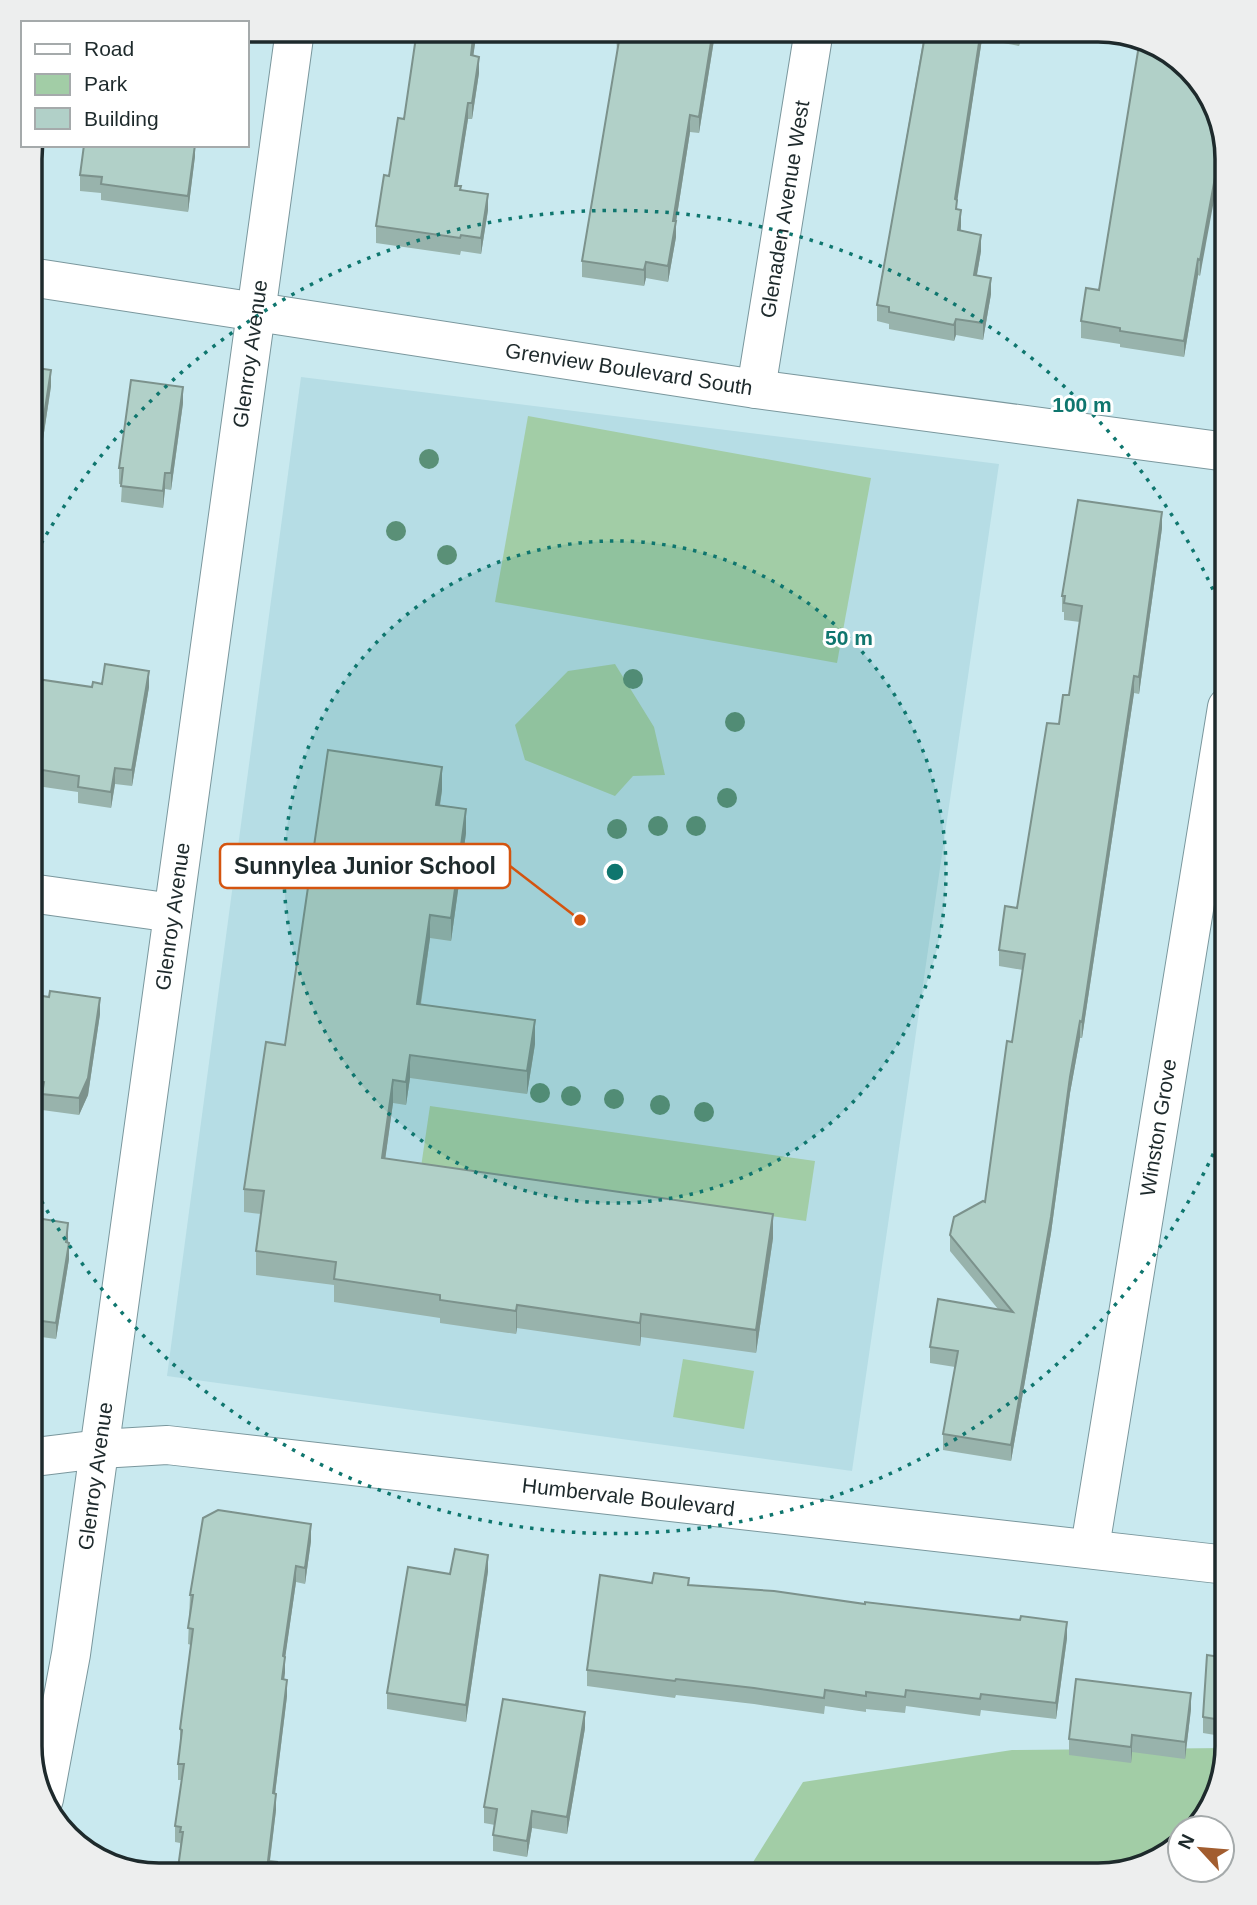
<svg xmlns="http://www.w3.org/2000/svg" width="1257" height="1905" font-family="Arial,sans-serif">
<rect width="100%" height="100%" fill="#c9e9ef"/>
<path fill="#b6dde5" d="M 301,377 L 999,464 L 852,1471 L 167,1376 Z"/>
<g fill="#a2cda6">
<path d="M 528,416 L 871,478 L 837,663 L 495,602 Z"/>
<path d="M 615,664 L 654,727 L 665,775 L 633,776 L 615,796 L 525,760 L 515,725 L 568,671 Z"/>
<path d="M 430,1106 L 815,1161 L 806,1221 L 421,1167 Z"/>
<path d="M 683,1359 L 754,1371 L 744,1429 L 673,1417 Z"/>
<path d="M 1227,1748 L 1210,1811 L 1192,1828 L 1180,1828 L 1180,1840 L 1162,1858 L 1098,1875 L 745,1875 L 803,1782 L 1012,1750 Z"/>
</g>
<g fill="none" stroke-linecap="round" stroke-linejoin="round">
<defs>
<g id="minor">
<path id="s1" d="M 30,277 L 756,389 L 1227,452"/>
<path id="s2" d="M 756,389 L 814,30"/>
<path d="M 30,893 L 173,913"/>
<path id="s3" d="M 30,1454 L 43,1456 L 100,1449 L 167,1445 L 1227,1565"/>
<path id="s4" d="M 1090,1547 L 1227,707"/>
<path id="s5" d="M 44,1799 L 71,1654 L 295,30"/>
</g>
</defs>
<use href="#minor" stroke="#7a979d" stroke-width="40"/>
<use href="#minor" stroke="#fff" stroke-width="38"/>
</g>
<g fill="#5a9077">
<circle cx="429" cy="459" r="10"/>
<circle cx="396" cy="531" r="10"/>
<circle cx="447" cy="555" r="10"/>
<circle cx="633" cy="679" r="10"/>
<circle cx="735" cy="722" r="10"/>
<circle cx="727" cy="798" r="10"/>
<circle cx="658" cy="826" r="10"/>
<circle cx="696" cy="826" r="10"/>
<circle cx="617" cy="829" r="10"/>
<circle cx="540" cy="1093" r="10"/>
<circle cx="571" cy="1096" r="10"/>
<circle cx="614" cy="1099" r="10"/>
<circle cx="660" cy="1105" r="10"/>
<circle cx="704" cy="1112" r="10"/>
</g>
<g fill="#98b3ac">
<path d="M 412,30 L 477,30 L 473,56 L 479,73 L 472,119 L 468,119 L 457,186 L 488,210 L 481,254 L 461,251 L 460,255 L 376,243 L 376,226 L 404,119 L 416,38 L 412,38 Z"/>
<path d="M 714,30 L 714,40 L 699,133 L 690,132 L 676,222 L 676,237 L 668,282 L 646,278 L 644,286 L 582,277 L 582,261 L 617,51 L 616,34 Z"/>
<path d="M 925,30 L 1022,30 L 1019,46 L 982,39 L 957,200 L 957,209 L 961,226 L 961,231 L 981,251 L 977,275 L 991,294 L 983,340 L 956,335 L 954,341 L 889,329 L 889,324 L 877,321 L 877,305 Z"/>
<path d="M 1145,46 L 1210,95 L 1200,276 L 1198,275 L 1184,357 L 1120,347 L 1120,344 L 1081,338 L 1081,321 L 1099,290 Z"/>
<path d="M 195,145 L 195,156 L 188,212 L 101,200 L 101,193 L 80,191 L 80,175 Z"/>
<path d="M 30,367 L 51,386 L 40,459 L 30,457 Z"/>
<path d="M 183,403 L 171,490 L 165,489 L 163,508 L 121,502 L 122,484 L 119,484 L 119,468 Z"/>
<path d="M 1162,528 L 1139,694 L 1134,693 L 1082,1038 L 1080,1038 L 1070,1093 L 1051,1233 L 1011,1461 L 943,1450 L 943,1434 L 955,1367 L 930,1363 L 930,1347 L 998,1309 L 950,1251 L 950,1235 L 985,1202 L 1012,1042 L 1023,970 L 999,966 L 999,950 L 1017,908 L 1059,724 L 1069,695 L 1080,622 L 1064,620 L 1064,612 L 1062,612 L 1062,596 Z"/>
<path d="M 30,678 L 92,687 L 102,684 L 149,687 L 132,786 L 115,784 L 111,808 L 78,803 L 78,792 L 30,785 Z"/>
<path d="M 442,790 L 440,806 L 466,833 L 451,941 L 430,938 L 421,1004 L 535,1044 L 527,1094 L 410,1078 L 406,1105 L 393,1103 L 385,1159 L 773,1238 L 756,1353 L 641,1337 L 640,1346 L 517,1328 L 516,1334 L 440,1323 L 440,1318 L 334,1302 L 334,1285 L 256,1275 L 256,1251 L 261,1214 L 244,1212 L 244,1189 L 285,1045 Z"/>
<path d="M 30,994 L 100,1014 L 88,1095 L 79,1115 L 42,1110 L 42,1098 L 30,1096 Z"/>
<path d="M 30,1217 L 68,1239 L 69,1259 L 56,1339 L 34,1336 L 32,1351 L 30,1350 Z"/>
<path d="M 1227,1391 L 1227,1475 L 1219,1474 L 1219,1458 Z"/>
<path d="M 311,1541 L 305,1584 L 296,1582 L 285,1657 L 284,1680 L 287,1696 L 275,1794 L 276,1810 L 270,1861 L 277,1875 L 180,1848 L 180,1843 L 175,1842 L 175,1826 L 182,1780 L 178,1780 L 178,1764 L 181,1746 L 180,1745 L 180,1729 L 191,1645 L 188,1644 L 190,1595 Z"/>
<path d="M 488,1571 L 466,1722 L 387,1709 L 387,1693 L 450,1574 Z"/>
<path d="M 652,1583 L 689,1585 L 1067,1638 L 1056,1719 L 981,1710 L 980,1716 L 906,1706 L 905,1713 L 866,1709 L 866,1712 L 825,1706 L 824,1714 L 754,1704 L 676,1695 L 675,1698 L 587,1686 L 587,1670 Z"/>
<path d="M 1227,1658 L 1227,1737 L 1203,1733 L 1203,1717 Z"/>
<path d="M 1191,1709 L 1185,1759 L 1132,1752 L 1131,1763 L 1069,1755 L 1069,1739 Z"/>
<path d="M 585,1728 L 567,1834 L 532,1828 L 527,1857 L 493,1851 L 493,1835 L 495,1825 L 484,1823 L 484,1807 Z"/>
</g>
<g fill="#7c928c">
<path d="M 474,30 L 477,30 L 471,72 L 471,55 Z"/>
<path d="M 713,30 L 714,30 L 714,40 L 699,133 L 699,117 Z"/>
<path d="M 981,30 L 982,30 L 982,39 L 955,216 L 955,199 Z"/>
<path d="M 1019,30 L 1022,30 L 1019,46 Z"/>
<path d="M 479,57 L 479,73 L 472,119 L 472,103 Z"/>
<path d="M 468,103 L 468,119 L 455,202 L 455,186 Z"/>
<path d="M 690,115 L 690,132 L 676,222 L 676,237 L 668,282 L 668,266 L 673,221 Z"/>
<path d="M 1222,139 L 1224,146 L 1200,276 L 1200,260 Z"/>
<path d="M 195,145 L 195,156 L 188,212 L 188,196 Z"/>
<path d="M 488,194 L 488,210 L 481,254 L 481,238 Z"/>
<path d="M 961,210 L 961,226 L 958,247 L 958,230 Z"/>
<path d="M 981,235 L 981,251 L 974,291 L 974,275 Z"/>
<path d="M 1198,259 L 1198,275 L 1184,357 L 1184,341 Z"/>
<path d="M 646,262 L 646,278 L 644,286 L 644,270 Z"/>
<path d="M 991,278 L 991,294 L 983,340 L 983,323 Z"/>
<path d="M 956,319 L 956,335 L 954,341 L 954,325 Z"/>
<path d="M 51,370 L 51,386 L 40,459 L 40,442 Z"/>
<path d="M 183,387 L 183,403 L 171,490 L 171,473 Z"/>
<path d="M 165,473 L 165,489 L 163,508 L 163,491 Z"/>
<path d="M 1162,512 L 1162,528 L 1139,694 L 1139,677 Z"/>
<path d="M 149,671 L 149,687 L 132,786 L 132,770 Z"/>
<path d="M 1134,676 L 1134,693 L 1082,1038 L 1082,1022 Z"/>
<path d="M 442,767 L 442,790 L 436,828 L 436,805 Z"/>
<path d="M 115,768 L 115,784 L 111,808 L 111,792 Z"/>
<path d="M 466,809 L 466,833 L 451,941 L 451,918 Z"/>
<path d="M 430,915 L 430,938 L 417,1027 L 417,1004 Z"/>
<path d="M 100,998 L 100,1014 L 88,1095 L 79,1115 L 79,1098 Z"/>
<path d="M 535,1020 L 535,1044 L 527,1094 L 527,1071 Z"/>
<path d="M 1080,1021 L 1080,1038 L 1070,1093 L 1051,1233 L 1011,1461 L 1011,1445 Z"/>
<path d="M 410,1055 L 410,1078 L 406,1105 L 406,1082 Z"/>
<path d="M 393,1080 L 393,1103 L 382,1182 L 382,1158 Z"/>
<path d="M 773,1214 L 773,1238 L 756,1353 L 756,1330 Z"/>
<path d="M 68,1223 L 68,1239 L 66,1258 L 66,1242 Z"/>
<path d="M 69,1243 L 69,1259 L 56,1339 L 56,1323 Z"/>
<path d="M 517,1305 L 517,1328 L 516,1334 L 516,1311 Z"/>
<path d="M 641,1314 L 641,1337 L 640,1346 L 640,1323 Z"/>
<path d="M 34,1320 L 34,1336 L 32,1351 L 32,1334 Z"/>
<path d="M 311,1524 L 311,1541 L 305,1584 L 305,1568 Z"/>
<path d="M 488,1555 L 488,1571 L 466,1722 L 466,1705 Z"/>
<path d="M 296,1566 L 296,1582 L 283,1673 L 283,1656 Z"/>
<path d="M 1067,1622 L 1067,1638 L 1056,1719 L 1056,1703 Z"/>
<path d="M 285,1657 L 285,1673 L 282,1696 L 282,1679 Z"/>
<path d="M 287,1680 L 287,1696 L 273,1810 L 273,1793 Z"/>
<path d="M 1191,1693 L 1191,1709 L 1185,1759 L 1185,1742 Z"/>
<path d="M 585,1712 L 585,1728 L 567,1834 L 567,1817 Z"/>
<path d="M 1132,1735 L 1132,1752 L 1131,1763 L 1131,1747 Z"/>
<path d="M 276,1794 L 276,1810 L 268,1875 L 268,1861 Z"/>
<path d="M 532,1811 L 532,1828 L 527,1857 L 527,1841 Z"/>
</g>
<g fill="#b1d0c8" stroke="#7c928c" stroke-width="2">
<path d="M 417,30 L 474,30 L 471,55 L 479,57 L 472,103 L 468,103 L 455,186 L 461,186 L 460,190 L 488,194 L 481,238 L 461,235 L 460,238 L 376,226 L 384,175 L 389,176 L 398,118 L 404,119 Z"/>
<path d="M 617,30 L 713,30 L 699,117 L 690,115 L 673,221 L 676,221 L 668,266 L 646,262 L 644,270 L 582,261 L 620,35 L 616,34 Z"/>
<path d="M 926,30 L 981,30 L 955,199 L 957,200 L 956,209 L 961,210 L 958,230 L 981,235 L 974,275 L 991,278 L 983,323 L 956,319 L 954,325 L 889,312 L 889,307 L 877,305 Z"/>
<path d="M 1145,43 L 1169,51 L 1210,95 L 1222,139 L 1200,260 L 1198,259 L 1184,341 L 1120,331 L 1120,328 L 1081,321 L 1086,288 L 1099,290 L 1139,45 L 1145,46 Z"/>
<path d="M 84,145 L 195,145 L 188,196 L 101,184 L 102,177 L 80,175 Z"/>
<path d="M 30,367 L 51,370 L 40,442 L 30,441 Z"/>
<path d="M 131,380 L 183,387 L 171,473 L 165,473 L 163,491 L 121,486 L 123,468 L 119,468 Z"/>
<path d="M 1078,500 L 1162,512 L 1139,677 L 1134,676 L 1082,1022 L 1080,1021 L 1070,1077 L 1051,1217 L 1011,1445 L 943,1434 L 958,1351 L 930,1347 L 938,1299 L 1013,1312 L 950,1235 L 954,1217 L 983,1201 L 985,1202 L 1007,1041 L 1012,1042 L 1025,954 L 999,950 L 1005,906 L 1017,908 L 1047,723 L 1059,724 L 1063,695 L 1069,695 L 1082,606 L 1064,603 L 1065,596 L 1062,596 Z"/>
<path d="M 105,664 L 149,671 L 132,770 L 115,768 L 111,792 L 78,787 L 79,776 L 30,768 L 30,678 L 92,687 L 93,682 L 102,684 Z"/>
<path d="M 328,750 L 442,767 L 436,805 L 466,809 L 451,918 L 430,915 L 417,1004 L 535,1020 L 527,1071 L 410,1055 L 406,1082 L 393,1080 L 382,1158 L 773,1214 L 756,1330 L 641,1314 L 640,1323 L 517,1305 L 516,1311 L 440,1300 L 440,1295 L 334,1279 L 336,1262 L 256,1251 L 264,1191 L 244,1189 L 266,1042 L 285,1045 Z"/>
<path d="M 50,991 L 100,998 L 88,1078 L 79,1098 L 42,1094 L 44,1082 L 30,1080 L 30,994 L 49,997 Z"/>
<path d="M 30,1217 L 68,1223 L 66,1242 L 69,1243 L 56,1323 L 34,1320 L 32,1334 L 30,1334 Z"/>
<path d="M 1227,1391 L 1227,1459 L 1219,1458 Z"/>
<path d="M 218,1510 L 311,1524 L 305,1568 L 296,1566 L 283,1656 L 285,1657 L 282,1679 L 287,1680 L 273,1793 L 276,1794 L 268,1861 L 277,1862 L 275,1875 L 177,1875 L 183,1832 L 180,1832 L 181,1827 L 175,1826 L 184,1764 L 178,1764 L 182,1730 L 180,1729 L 193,1629 L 188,1628 L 193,1595 L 190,1595 L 203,1518 Z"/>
<path d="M 455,1549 L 488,1555 L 466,1705 L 387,1693 L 408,1567 L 450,1574 Z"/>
<path d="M 654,1573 L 689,1578 L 688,1585 L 774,1591 L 865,1604 L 865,1602 L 1020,1620 L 1021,1616 L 1067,1622 L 1056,1703 L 981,1694 L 980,1699 L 906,1690 L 905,1697 L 866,1692 L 866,1696 L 825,1690 L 824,1698 L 754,1688 L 676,1679 L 675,1681 L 587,1670 L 600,1575 L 652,1583 Z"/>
<path d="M 1207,1655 L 1227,1658 L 1227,1721 L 1203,1717 Z"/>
<path d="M 1076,1679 L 1191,1693 L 1185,1742 L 1132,1735 L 1131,1747 L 1069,1739 Z"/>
<path d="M 503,1699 L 585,1712 L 567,1817 L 532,1811 L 527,1841 L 493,1835 L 497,1809 L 484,1807 Z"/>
</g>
<circle cx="615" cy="872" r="331" fill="#0f766e" fill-opacity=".12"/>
<g fill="none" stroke="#0f766e" stroke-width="3.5" stroke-dasharray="3.5 7">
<circle cx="615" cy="872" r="331"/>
<path d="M1226 1125A661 661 0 0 1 31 1182M31 562A661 661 0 0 1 1226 619"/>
</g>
<g text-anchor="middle" stroke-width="6" stroke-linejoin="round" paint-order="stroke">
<g font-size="21" fill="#1e2a2c" stroke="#fff">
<text dy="7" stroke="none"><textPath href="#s2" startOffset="182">Glenaden Avenue West</textPath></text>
<text dy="7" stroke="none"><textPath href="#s5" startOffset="1460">Glenroy Avenue</textPath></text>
<text dy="7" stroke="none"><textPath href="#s1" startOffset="606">Grenview Boulevard South</textPath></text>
<text dy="7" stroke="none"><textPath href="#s5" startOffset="892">Glenroy Avenue</textPath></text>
<text dy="7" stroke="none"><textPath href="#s4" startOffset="425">Winston Grove</textPath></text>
<text dy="7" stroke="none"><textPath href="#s5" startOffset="327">Glenroy Avenue</textPath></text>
<text dy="7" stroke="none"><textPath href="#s3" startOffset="602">Humbervale Boulevard</textPath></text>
</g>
</g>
<path d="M0 0H1257V1905H0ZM159 42H1098A117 117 0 0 1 1215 159V1746A117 117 0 0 1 1098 1863H159A117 117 0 0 1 42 1746V159A117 117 0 0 1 159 42Z" fill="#edeeee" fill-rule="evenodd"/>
<path fill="none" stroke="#1e2a2c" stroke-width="3.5" d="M159 42H1098A117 117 0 0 1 1215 159V1746A117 117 0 0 1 1098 1863H159A117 117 0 0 1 42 1746V159A117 117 0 0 1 159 42Z"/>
<circle cx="615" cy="872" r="10" fill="#0f766e" stroke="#fff" stroke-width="3.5"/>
<g font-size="21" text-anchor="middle" font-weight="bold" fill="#0f766e" stroke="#fff" stroke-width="6" stroke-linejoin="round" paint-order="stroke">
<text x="1082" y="412">100 m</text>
<text x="849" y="645">50 m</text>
</g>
<path fill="none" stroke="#d4540f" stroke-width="2.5" d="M580 920L510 866"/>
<circle fill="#d4540f" stroke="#fff" stroke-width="2.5" cx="580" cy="920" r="7"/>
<rect fill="#fff" stroke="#d4540f" stroke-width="2.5" x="220" y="844" width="290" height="44" rx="7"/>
<g font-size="23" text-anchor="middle" font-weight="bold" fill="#1e2a2c">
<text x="365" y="874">Sunnylea Junior School</text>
</g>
<rect x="21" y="21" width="228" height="126" fill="#ffffff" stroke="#a5aaab" stroke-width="2"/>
<rect x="35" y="44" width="35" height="10" fill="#ffffff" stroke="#a5aaab" stroke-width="2"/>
<text x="84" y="56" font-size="21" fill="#1e2a2c">Road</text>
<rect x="35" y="74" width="35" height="21" fill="#a2cda6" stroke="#a5aaab" stroke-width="2"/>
<text x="84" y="91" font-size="21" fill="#1e2a2c">Park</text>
<rect x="35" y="108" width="35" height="21" fill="#b1d0c8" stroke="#a5aaab" stroke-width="2"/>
<text x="84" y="126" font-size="21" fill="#1e2a2c">Building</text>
<g transform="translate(1201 1849) rotate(296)"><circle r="33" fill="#ffffff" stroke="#a5aaab" stroke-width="2"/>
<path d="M0-5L12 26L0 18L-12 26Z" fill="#a25d2f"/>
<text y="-10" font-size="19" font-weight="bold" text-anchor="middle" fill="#1e2a2c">N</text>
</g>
</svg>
